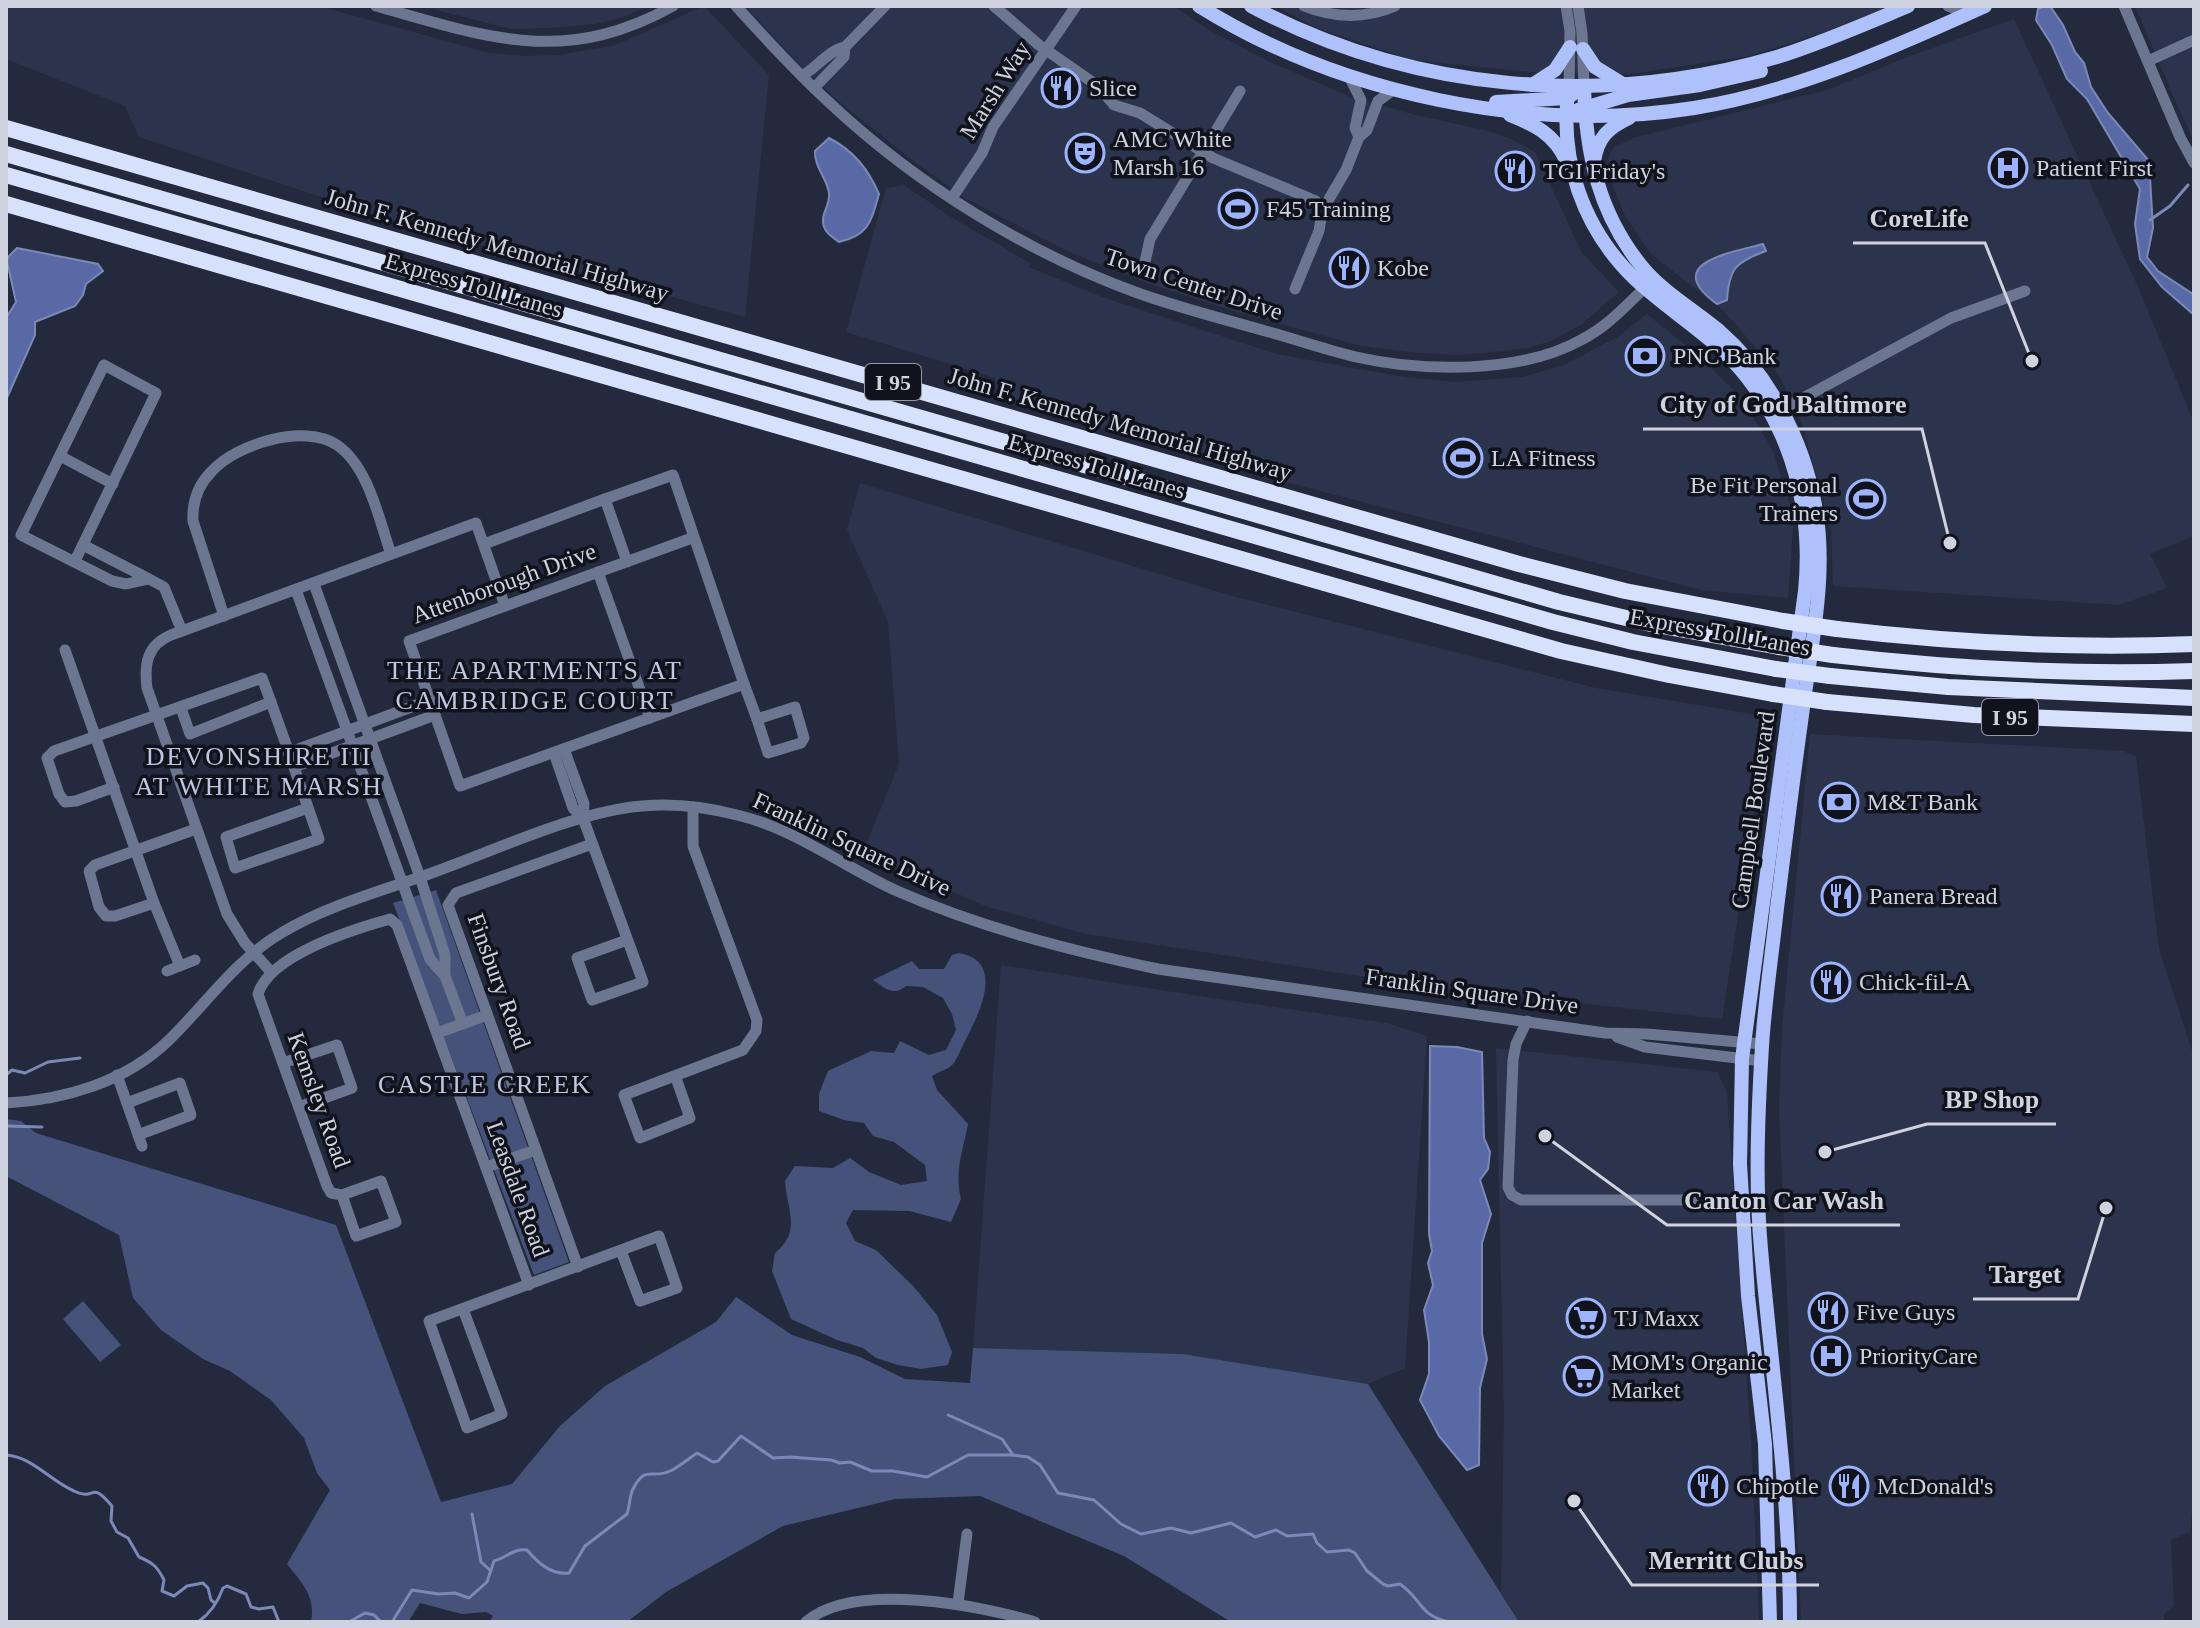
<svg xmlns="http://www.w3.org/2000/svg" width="2200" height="1628" font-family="Georgia,serif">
<rect width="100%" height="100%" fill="#242a3d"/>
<g fill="#2c334d">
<path d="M 6,6 L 319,6 L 489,53 L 523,56 L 558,55 L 616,45 L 704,6 L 769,75 L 745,317 L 505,251 L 443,237 L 139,137 L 125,106 L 6,59 Z"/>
<path d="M 421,6 L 649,6 L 621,18 L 595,24 L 551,28 L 511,29 Z"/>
<path d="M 745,6 L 1173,6 L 1209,30 L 1270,62 L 1351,97 L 1412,114 L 1488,131 L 1511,139 L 1535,152 L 1582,253 L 1619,292 L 1582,324 L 1551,341 L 1528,348 L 1462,355 L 1418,353 L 1361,346 L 1230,310 L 1147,283 L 1067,251 L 965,198 L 916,163 L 838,101 L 799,64 Z"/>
<path d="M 1275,6 L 1892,6 L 1819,34 L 1749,56 L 1631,74 L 1532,72 L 1412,60 L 1317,28 Z"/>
<path d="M 2135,6 L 2194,6 L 2194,141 L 2177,105 Z"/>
<path d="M 2014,19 L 2139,289 L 2194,423 L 2194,536 L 2150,554 L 2167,588 L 2119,605 L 1833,586 L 1831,529 L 1803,427 L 1779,375 L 1724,311 L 1651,254 L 1625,216 L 1605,166 L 1613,148 L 1633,138 L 1827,90 L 1910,56 Z"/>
<path d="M 904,185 L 954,219 L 1030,263 L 1029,267 L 1102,297 L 1276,354 L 1404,377 L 1454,382 L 1522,377 L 1564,365 L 1619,336 L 1647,314 L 1701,358 L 1742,399 L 1772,449 L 1794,517 L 1788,598 L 1701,590 L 1209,462 L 997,394 L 995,378 L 846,332 L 886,188 Z"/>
<path d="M 860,483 L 1232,596 L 1596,688 L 1769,717 L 1722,1019 L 1411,984 L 1086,934 L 985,906 L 863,852 L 899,764 L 888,622 L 847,530 Z"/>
<path d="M 1810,734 L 2123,751 L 2136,757 L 2159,949 L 2194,1057 L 2194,1492 L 2190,1532 L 2171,1540 L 2174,1606 L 2164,1614 L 2164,1622 L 1801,1622 L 1779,1108 L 1782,1028 Z"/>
<path d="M 1001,965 L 1199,996 L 1387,1023 L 1427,1036 L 1405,1368 L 1368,1384 L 1183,1354 L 973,1348 Z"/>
<path d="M 1496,1048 L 1717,1072 L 1727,1092 L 1751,1441 L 1759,1622 L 1519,1622 L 1501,1592 L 1504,1414 Z"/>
</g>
<g fill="#465279">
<path d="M 436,890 L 569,1262 L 534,1275 L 393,903 Z"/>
<path d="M 959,953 C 1006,961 979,1014 965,1041 C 961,1048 958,1058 953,1064 C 949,1069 938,1072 932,1076 L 937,1090 L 968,1124 C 963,1150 954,1173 961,1199 L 951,1222 L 909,1211 L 853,1210 L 846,1223 L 855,1241 L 876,1250 L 913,1286 L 937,1315 L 952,1352 L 948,1365 L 921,1369 L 898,1365 L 876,1358 L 863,1348 L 837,1340 L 791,1319 L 772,1271 L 775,1253 C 802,1231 787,1211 785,1181 L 795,1166 L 833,1168 L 850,1158 L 869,1172 L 901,1185 L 927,1181 L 925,1165 L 894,1142 L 873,1136 L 864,1123 L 844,1120 L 819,1111 L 819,1094 L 828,1071 L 871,1051 L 894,1053 L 900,1041 L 929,1055 L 946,1050 L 956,1030 L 952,1014 L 943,998 L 923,987 L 906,986 C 893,997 885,988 873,980 L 912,961 L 919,969 L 944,969 L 952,955 Z"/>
<path d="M 6,1119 L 21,1121 L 36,1133 L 336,1225 L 441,1502 L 512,1484 L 560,1426 L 605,1386 L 716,1322 L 736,1297 L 792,1335 L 860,1357 L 905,1379 L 970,1383 L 973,1348 L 1183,1354 L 1368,1384 L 1519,1622 L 1231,1622 L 1124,1556 L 980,1496 L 895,1499 L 783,1526 L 666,1592 L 627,1622 L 489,1622 L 493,1616 L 486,1612 L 462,1614 L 420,1603 L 408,1622 L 311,1622 C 316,1596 302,1583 287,1564 L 330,1490 L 317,1473 L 304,1438 L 271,1400 L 230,1371 L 203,1359 L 161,1330 L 133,1298 L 119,1235 L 6,1176 Z"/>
<path d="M 83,1301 L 121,1345 L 100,1362 L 63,1319 Z"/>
</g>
<g fill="#5869a5" stroke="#7c89b7" stroke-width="2">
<path d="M 2044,6 L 2050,6 L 2063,25 L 2075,52 L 2084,63 L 2091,87 L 2108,113 L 2149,161 L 2153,228 L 2147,257 L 2158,271 L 2193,294 L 2194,315 L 2162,287 L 2140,259 L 2135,224 L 2140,189 L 2087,99 L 2067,79 L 2052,45 L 2036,20 L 2038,9 Z"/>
<path d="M 829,138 C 854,151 868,169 879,194 C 871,222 869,235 839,242 C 834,238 828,235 825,229 C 818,215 831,206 829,193 C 827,178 814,167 815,151 Z"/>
<path d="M 1763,244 L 1766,251 C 1736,262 1729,268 1727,300 L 1717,304 C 1661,263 1730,253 1763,244 Z"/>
<path d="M 17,248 L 98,264 L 103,271 L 86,284 L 83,295 L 75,306 L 35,322 L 35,335 L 6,400 L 6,318 L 16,302 L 7,261 L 9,256 Z"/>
<path d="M 1430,1046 L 1457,1047 L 1482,1052 L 1484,1138 L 1490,1152 L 1488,1169 L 1480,1180 L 1491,1214 L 1482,1243 L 1482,1334 L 1487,1359 L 1480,1388 L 1479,1465 L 1467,1470 L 1439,1436 L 1420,1400 L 1429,1374 L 1429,1342 L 1424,1310 L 1433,1285 L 1428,1263 L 1432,1251 L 1429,1234 Z"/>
</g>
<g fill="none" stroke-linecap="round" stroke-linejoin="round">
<g stroke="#7c89b7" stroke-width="3">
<path d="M 2150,220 L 2170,206 L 2188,185"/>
<path d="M 6,1075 L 12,1070 L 25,1073 L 48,1062 L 80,1058"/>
<path d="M 6,1126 L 42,1127"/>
<path d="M 948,1415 L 1002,1439 L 1013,1455"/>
<path d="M 6,1455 C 33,1457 50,1481 74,1491 C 97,1502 89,1479 112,1506 L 111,1521 L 117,1532 L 128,1538 L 139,1557 C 153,1563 157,1566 164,1580 L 162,1591 L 174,1596 L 187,1586 L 203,1583 L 208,1588 L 211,1600 L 215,1603"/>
<path d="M 472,1514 L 481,1562 L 491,1571"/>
<path d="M 198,1622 C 211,1613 218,1602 223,1588 L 227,1586 L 246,1594 L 251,1607 L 259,1609 L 273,1607 L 279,1622"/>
<path d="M 349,1622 L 365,1613 L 374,1615 L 381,1622"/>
<path d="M 392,1622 L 412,1590 L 438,1594 L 455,1593 L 469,1598 L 487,1582 L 494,1561 C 506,1558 514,1548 527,1550 C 538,1563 551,1575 569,1573 L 585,1546 L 627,1514 C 630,1506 629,1497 633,1489 C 646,1464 651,1480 670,1471 C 679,1467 688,1459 697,1453 L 713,1462 L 718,1461 L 741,1436 L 773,1458 L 790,1457 L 831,1460 L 840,1463 L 850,1462 L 872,1471 L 893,1471 L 927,1477 L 968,1455 L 1013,1455 L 1028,1457 L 1040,1465 L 1058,1493 L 1094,1500 L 1121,1524 L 1141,1534 L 1171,1528 L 1191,1533 L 1231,1523 L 1255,1537 L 1276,1530 L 1287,1536 L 1313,1534 L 1317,1543 L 1327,1552 L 1349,1550 L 1355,1553 L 1367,1571 L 1383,1584 L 1388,1586 L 1400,1584 C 1423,1600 1418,1615 1449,1622"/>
</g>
<g stroke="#6d7691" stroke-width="11">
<path d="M 376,6 C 486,37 564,67 673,6"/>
<path d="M 736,6 C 767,40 798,74 833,106 C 918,185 1026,252 1135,292 C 1179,308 1224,319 1269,332 C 1298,340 1327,350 1356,357 C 1423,372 1520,374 1581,340 C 1609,326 1628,303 1651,282"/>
<path d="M 994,6 L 1039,45 L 1098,86 L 1114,105 L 1140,113 L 1213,158 L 1316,201"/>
<path d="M 1304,6 C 1334,18 1365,19 1395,6"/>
<path d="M 1566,6 L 1570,31 L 1569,86"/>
<path d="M 1578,6 L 1582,33 L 1584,86"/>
<path d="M 1948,6 L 1968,13"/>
<path d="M 2124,6 L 2180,137 L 2194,163"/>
<path d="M 845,47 L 885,6"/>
<path d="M 2148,61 L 2194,40"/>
<path d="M 802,76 C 816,68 829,50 845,47 L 844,57 L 814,88"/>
<path d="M 1349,76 L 1361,100 L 1355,128 L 1359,137"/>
<path d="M 952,198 L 982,153 L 993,127 L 1076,6"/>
<path d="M 1329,199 L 1346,170 L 1359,137 L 1367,130 L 1378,101 L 1393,90"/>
<path d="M 1145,262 L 1150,239 L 1240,91"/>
<path d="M 1295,289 L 1319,231 L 1322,212"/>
<path d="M 1775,413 L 1951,318 L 2025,291"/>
<path d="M 60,456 L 113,484"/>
<path d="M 484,544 L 605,499"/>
<path d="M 83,545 L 149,579"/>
<path d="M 75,561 L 156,393 L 104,365 L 21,535 L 112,581 L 126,584 L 149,579 L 164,587 L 182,631"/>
<path d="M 627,562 L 605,499 L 673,475 L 744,684 L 460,786 L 409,641 L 692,538"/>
<path d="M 598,572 L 650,718"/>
<path d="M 314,584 L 420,877 L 445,955 L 445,976"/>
<path d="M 296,590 L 430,959 L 445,976 L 463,1024"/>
<path d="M 224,616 L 193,521 C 192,502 198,485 212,471 C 237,444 304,423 337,445 C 369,467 379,520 391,554"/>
<path d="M 65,650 L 154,903 L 180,966"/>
<path d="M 744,684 L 757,719"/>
<path d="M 795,707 L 804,738 L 801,743 L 768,753 L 757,719 Z"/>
<path d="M 181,708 L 190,734 L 271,702"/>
<path d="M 564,749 L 584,804 L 583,818"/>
<path d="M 288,753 L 430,700"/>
<path d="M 554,753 L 573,808 L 583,818 L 643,982 L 592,1000 L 577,958 L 627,940"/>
<path d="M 294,767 L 435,715"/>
<path d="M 114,787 L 76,801 L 65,802 L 59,794 L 47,758 L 54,751 L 262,678 C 282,731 300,785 319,839 L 235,868 L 226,837 L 308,808"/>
<path d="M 154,903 L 115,916 L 106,916 L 99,907 L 89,871 L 95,865 L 196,829"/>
<path d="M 167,971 L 195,960"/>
<path d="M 272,973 L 245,943 L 227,914 L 147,688 C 144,664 147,645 171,635 L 476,523 L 505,606"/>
<path d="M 1527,1021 L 1516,1044 L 1513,1060 L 1508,1187 L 1512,1195 L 1521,1200 L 1742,1200"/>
<path d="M 437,1033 L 487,1015"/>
<path d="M 1617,1037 L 1645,1047 L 1762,1061"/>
<path d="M 283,1063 L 337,1045 L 352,1088 L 299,1107"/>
<path d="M 117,1075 L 142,1146"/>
<path d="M 676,1078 L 690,1118 L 640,1138 L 624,1095 L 743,1050 L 756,1031 L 757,1020 L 693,846 L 693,807"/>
<path d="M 6,1103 C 64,1100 126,1082 169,1040 C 207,1003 236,959 283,932 C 330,904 386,890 437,871 C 498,849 579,811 642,806 C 674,803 706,807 737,815 C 794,828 844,867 897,891 C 982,928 1068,950 1158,969 L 1605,1033 L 1647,1034 L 1762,1044"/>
<path d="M 127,1103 L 180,1083 L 191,1115 L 138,1135"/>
<path d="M 486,1167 L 536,1150"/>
<path d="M 342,1195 L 381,1181 L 396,1222 L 356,1236 L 342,1195 L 331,1193 L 327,1186 L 258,994 C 270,955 354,929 390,919 L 397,925 L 529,1285"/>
<path d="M 578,1267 L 448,905 L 456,893 L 592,844"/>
<path d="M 463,1309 L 502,1414 L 467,1428 L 429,1321 L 659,1236 L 677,1288 L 640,1301 L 621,1251"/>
<path d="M 958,1603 L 967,1534"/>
<path d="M 806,1622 C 853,1581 980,1605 1035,1622"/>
</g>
<g stroke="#afc1fa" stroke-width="14">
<path d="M 1199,6 C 1340,94 1529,134 1694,108 C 1795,92 1892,48 1985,6"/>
<path d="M 1251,6 C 1413,92 1602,108 1777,57 C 1822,43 1865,24 1908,6"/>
<path d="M 1583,49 L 1595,67 L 1621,83"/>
<path d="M 1532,85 L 1555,70 L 1570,47"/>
<path d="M 1569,86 C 1558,158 1583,229 1635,279 C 1669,311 1710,334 1741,370 C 1793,432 1813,512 1805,591 L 1742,1059 L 1740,1164 L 1748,1296 L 1765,1444 L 1770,1622"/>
<path d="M 1584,86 C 1586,154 1598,213 1643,268 C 1663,292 1694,310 1718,330 C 1769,374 1803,439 1815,505 C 1828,574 1811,645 1802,715 C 1793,779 1785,844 1777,908 C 1772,954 1765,1000 1762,1046 C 1758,1113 1755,1182 1761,1249 C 1772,1374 1790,1497 1790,1622"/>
<path d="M 1496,102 L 1567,98 L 1574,93"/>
<path d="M 1578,110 L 1628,95 L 1700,85 L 1761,71"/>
<path d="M 1510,115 C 1535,125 1554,134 1566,160"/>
<path d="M 1594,161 C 1598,137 1608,128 1629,118"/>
</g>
<g stroke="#d8e1fc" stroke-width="16">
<path d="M 6,128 L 1519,564 L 1625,591 L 1783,621"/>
<path d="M 6,154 L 1559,602 L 1651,624 L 1779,647"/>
<path d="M 6,175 L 1553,622 L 1633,642 L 1776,669"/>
<path d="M 6,204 L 1561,651 L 1669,675 L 1773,694"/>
<path d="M 1837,629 C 1956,643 2075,649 2194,644"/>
<path d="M 1833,655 C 1953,669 2074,675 2194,671"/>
<path d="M 1830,676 L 1948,687 L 2194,698"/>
<path d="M 1827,702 L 1974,715 L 2194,724"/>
</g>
<g stroke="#d8e1fc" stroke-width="16">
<path d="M 1783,621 L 1837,629"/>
<path d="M 1779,647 L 1833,655"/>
<path d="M 1776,669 L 1830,676"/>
<path d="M 1773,694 L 1827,702"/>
</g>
</g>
<defs>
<symbol id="restaurant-ring" viewBox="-11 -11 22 22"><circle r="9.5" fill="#10131c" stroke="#9db4fd" stroke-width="1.5"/><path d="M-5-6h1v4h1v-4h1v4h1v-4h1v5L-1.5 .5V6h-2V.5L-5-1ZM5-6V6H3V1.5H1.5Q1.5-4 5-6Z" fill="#9db4fd"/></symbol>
<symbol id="theatre-ring" viewBox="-11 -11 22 22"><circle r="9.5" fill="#10131c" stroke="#9db4fd" stroke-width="1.5"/><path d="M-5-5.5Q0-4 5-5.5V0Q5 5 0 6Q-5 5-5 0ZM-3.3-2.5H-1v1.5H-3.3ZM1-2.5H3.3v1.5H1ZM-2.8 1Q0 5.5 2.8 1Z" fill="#9db4fd"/></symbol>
<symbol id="hospital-ring" viewBox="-11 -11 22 22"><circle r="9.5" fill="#10131c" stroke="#9db4fd" stroke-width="1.5"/><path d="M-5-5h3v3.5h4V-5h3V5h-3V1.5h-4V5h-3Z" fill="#9db4fd"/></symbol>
<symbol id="stadium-ring" viewBox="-11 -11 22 22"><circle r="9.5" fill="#10131c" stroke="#9db4fd" stroke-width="1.5"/><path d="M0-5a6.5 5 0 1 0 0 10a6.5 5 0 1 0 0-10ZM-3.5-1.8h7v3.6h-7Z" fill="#9db4fd"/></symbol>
<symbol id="bank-ring" viewBox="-11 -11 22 22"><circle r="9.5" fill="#10131c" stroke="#9db4fd" stroke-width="1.5"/><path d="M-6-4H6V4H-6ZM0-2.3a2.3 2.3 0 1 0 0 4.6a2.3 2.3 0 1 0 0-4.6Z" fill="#9db4fd"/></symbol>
<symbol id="supermarket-ring" viewBox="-11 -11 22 22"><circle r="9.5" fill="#10131c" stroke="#9db4fd" stroke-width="1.5"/><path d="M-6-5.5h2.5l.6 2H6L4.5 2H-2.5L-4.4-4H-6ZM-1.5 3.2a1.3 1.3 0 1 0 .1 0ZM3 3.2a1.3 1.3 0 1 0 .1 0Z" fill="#9db4fd"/></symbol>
</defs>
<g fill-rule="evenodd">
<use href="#restaurant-ring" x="1039" y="66" width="44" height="44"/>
<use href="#theatre-ring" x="1063" y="131" width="44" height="44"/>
<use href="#hospital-ring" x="1986" y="146" width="44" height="44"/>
<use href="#restaurant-ring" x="1493" y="149" width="44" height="44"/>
<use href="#stadium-ring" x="1216" y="187" width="44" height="44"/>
<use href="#restaurant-ring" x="1327" y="246" width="44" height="44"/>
<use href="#bank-ring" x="1623" y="334" width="44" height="44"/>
<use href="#stadium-ring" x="1441" y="436" width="44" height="44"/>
<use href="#stadium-ring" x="1844" y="477" width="44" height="44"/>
<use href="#bank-ring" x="1817" y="780" width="44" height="44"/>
<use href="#restaurant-ring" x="1819" y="874" width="44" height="44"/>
<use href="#restaurant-ring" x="1809" y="960" width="44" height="44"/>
<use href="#restaurant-ring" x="1806" y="1290" width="44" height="44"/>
<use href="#supermarket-ring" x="1564" y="1296" width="44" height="44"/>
<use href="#hospital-ring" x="1809" y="1334" width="44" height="44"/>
<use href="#supermarket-ring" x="1561" y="1354" width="44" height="44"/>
<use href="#restaurant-ring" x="1686" y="1464" width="44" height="44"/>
<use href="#restaurant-ring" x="1827" y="1464" width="44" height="44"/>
</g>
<g text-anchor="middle" stroke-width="7" stroke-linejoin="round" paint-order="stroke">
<g fill="#10131c" stroke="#9699a5" stroke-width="2">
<rect x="865" y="364" width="56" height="36" rx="6"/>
<rect x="1982" y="699" width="56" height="36" rx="6"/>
</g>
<g font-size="22" font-weight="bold" fill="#cfd3e0">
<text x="893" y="390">I 95</text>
<text x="2010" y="725">I 95</text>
</g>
<g font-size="24" fill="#cfd3e0" stroke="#10131c" text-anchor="start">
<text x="1089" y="96">Slice</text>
<text x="1113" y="147">AMC White<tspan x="1113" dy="28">Marsh 16</tspan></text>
<text x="2036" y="176">Patient First</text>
<text x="1543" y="179">TGI Friday's</text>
<text x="1266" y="217">F45 Training</text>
<text x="1377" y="276">Kobe</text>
<text x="1673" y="364">PNC Bank</text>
<text x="1491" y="466">LA Fitness</text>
<text x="1838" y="493" text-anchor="end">Be Fit Personal<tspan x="1838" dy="28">Trainers</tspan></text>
<text x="1867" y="810">M&amp;T Bank</text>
<text x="1869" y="904">Panera Bread</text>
<text x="1859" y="990">Chick-fil-A</text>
<text x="1856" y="1320">Five Guys</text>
<text x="1614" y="1326">TJ Maxx</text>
<text x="1859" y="1364">PriorityCare</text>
<text x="1611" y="1370">MOM's Organic<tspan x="1611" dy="28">Market</tspan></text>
<text x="1736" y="1494">Chipotle</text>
<text x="1877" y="1494">McDonald's</text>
</g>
<g font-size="24" fill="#cfd3e0" stroke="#10131c">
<text transform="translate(995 90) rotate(-58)" y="8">Marsh Way</text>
<text transform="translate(497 245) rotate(16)" y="8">John F. Kennedy Memorial Highway</text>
<text transform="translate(1194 284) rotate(18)" y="8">Town Center Drive</text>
<text transform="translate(474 285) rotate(16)" y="8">Express Toll Lanes</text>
<text transform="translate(1120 424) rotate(16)" y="8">John F. Kennedy Memorial Highway</text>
<text transform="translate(1097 466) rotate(16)" y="8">Express Toll Lanes</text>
<text transform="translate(504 583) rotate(-20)" y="8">Attenborough Drive</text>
<text transform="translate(1720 632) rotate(10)" y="8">Express Toll Lanes</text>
<text transform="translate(1753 810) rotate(-82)" y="8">Campbell Boulevard</text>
<text transform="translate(852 844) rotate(25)" y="8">Franklin Square Drive</text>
<text transform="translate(499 981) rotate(70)" y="8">Finsbury Road</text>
<text transform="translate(1472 991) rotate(8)" y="8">Franklin Square Drive</text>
<text transform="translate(319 1100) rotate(70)" y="8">Kemsley Road</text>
<text transform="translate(518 1189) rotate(70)" y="8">Leasdale Road</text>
</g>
<g font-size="26" letter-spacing="2" fill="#c0c8e1" stroke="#10131c">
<text x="535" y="679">THE APARTMENTS AT<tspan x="535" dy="30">CAMBRIDGE COURT</tspan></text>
<text x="259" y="765">DEVONSHIRE III<tspan x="259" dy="30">AT WHITE MARSH</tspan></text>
<text x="485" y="1093">CASTLE CREEK</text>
</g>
</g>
<path fill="none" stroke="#cfd3e0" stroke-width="3" d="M2032 361L1985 243H1853M1950 543L1922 429H1643M1825 1152L1927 1124H2056M1545 1136L1667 1225H1900M2106 1208L2078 1299H1973M1574 1501L1632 1585H1819"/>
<g fill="#cfd3e0" stroke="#10131c" stroke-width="3">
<circle cx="2032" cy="361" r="8"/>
<circle cx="1950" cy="543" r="8"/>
<circle cx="1825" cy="1152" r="8"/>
<circle cx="1545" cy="1136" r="8"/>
<circle cx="2106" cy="1208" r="8"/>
<circle cx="1574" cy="1501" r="8"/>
</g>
<g font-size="26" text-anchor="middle" font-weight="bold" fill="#cfd3e0" stroke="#10131c" stroke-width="7" stroke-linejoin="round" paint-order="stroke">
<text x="1919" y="227">CoreLife</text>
<text x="1783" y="413">City of God Baltimore</text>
<text x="1992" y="1108">BP Shop</text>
<text x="1784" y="1209">Canton Car Wash</text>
<text x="2025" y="1283">Target</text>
<text x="1726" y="1569">Merritt Clubs</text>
</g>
<rect width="2200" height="1628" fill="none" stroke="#cfd3e0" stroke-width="16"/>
</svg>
